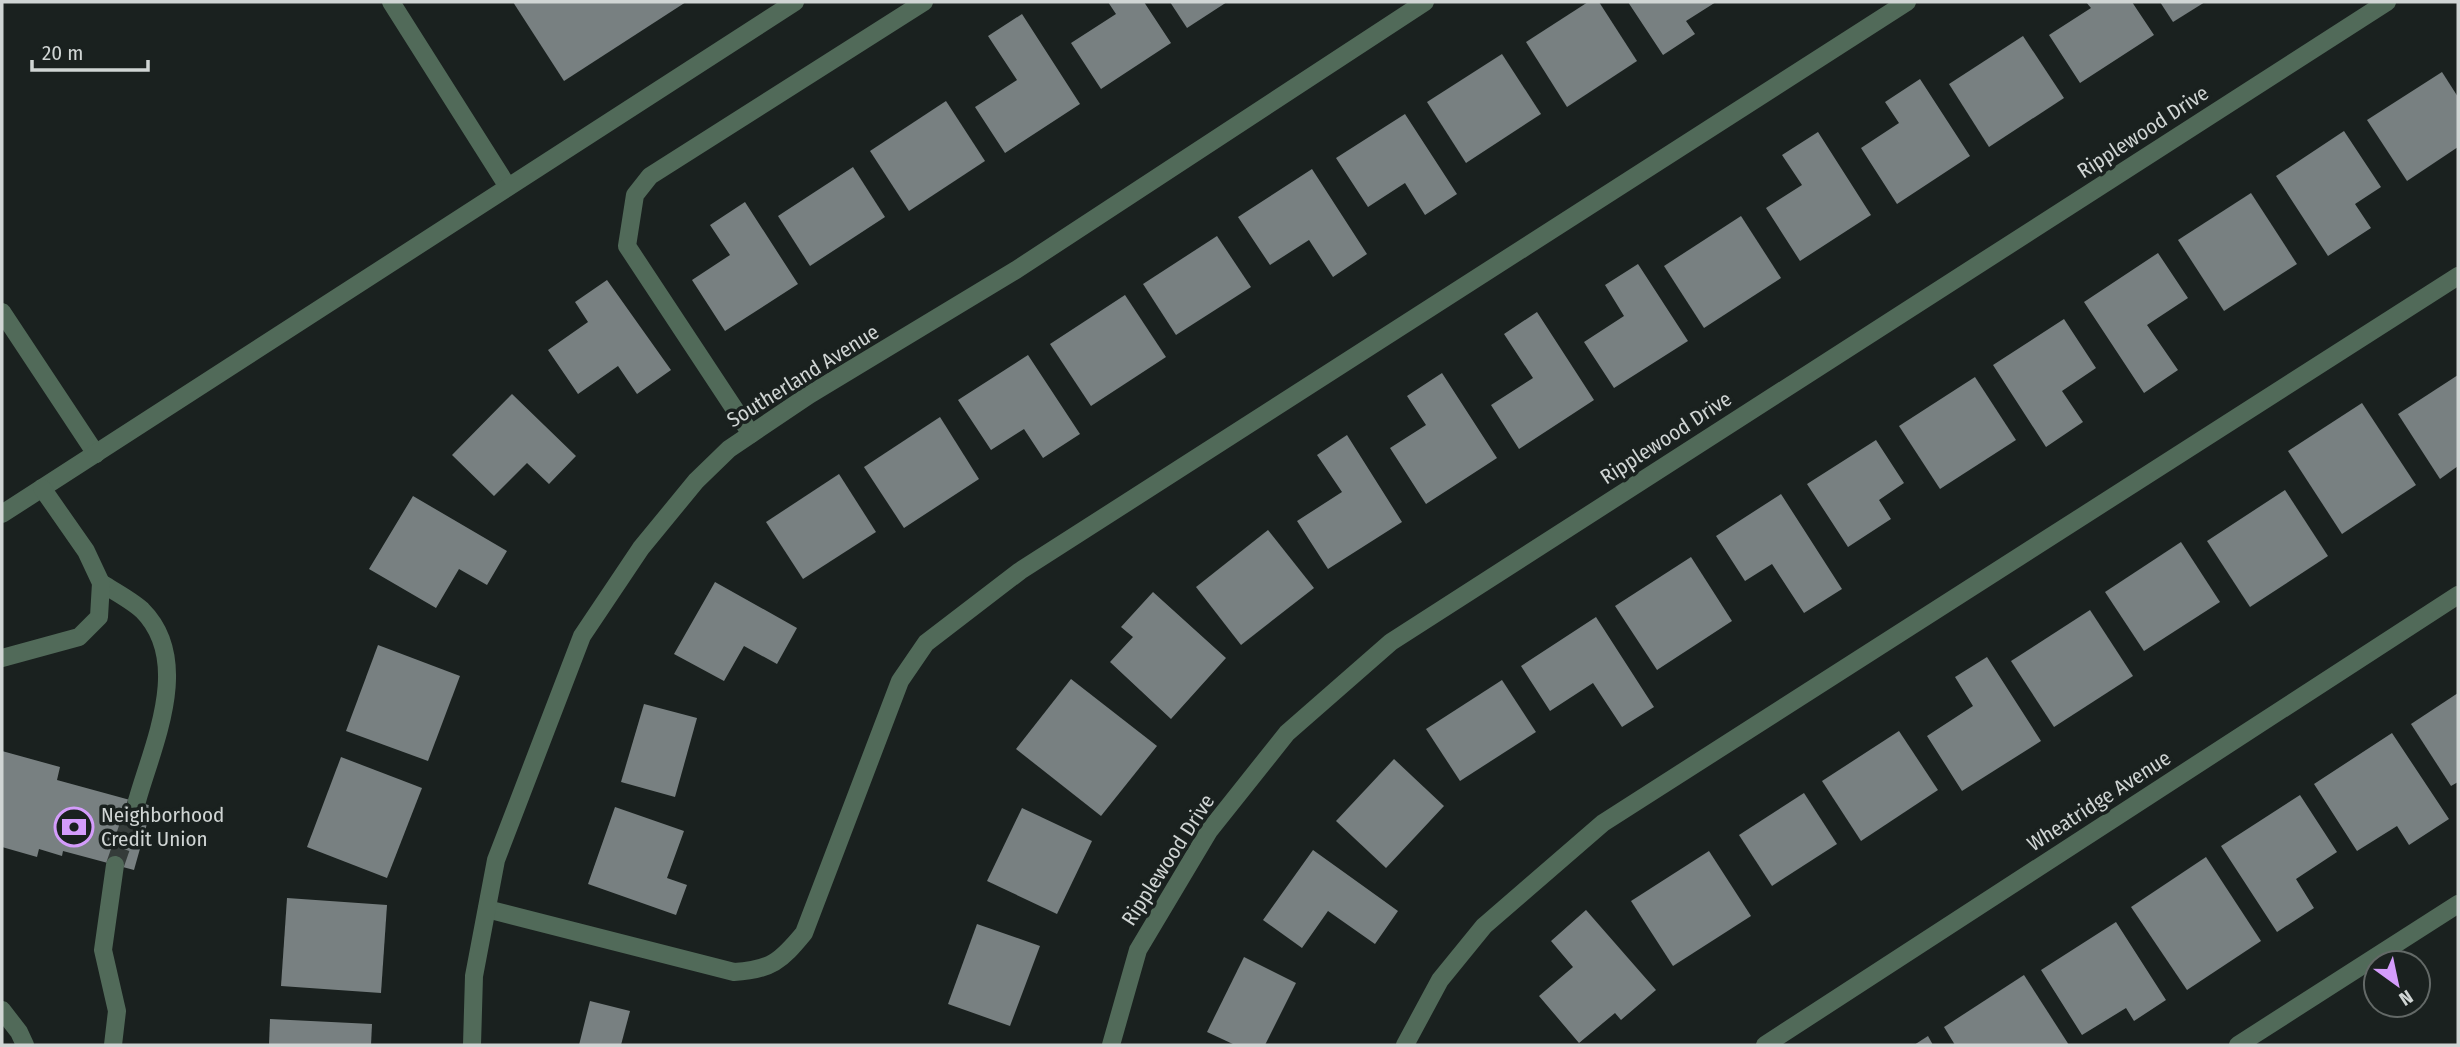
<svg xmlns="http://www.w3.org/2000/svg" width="2460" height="1047" font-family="'Fira Sans Condensed',sans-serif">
<rect width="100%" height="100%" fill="#1a211f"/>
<g fill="#788081">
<path d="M 513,2 L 686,2 L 564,81 Z"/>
<path d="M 1108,2 L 1144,2 L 1171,43 L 1101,89 L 1071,43 L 1116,14 Z"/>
<path d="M 1170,2 L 1227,2 L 1187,28 Z"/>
<path d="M 1588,2 L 1599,2 L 1637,61 L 1567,107 L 1526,42 Z"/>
<path d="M 1628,2 L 1716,2 L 1686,21 L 1695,34 L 1663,55 Z"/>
<path d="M 2086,2 L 2132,2 L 2154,35 L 2080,83 L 2049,35 L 2091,8 Z"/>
<path d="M 2160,2 L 2205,2 L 2173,22 Z"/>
<path d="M 1022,14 L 1080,104 L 1005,153 L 975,107 L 1017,80 L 988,36 Z"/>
<path d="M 2023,36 L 2064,98 L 1989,147 L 1949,84 Z"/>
<path d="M 1502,54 L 1541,114 L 1466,163 L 1427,102 Z"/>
<path d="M 2442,72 L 2458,97 L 2458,147 L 2407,181 L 2367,120 Z"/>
<path d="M 1920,79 L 1970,156 L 1897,204 L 1861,148 L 1899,123 L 1885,102 Z"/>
<path d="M 946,101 L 985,161 L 909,211 L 870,151 Z"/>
<path d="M 1405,114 L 1457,194 L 1425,215 L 1405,183 L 1368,207 L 1336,158 Z"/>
<path d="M 2344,131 L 2381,187 L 2355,204 L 2371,228 L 2328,256 L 2276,176 Z"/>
<path d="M 1818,132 L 1871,215 L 1800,261 L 1766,208 L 1802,185 L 1782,155 Z"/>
<path d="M 853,167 L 885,217 L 810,266 L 778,216 Z"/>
<path d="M 1312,169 L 1367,254 L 1333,277 L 1309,240 L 1270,265 L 1238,217 Z"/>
<path d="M 2251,193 L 2297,264 L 2224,311 L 2178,240 Z"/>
<path d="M 745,202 L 798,284 L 725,331 L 692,280 L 730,255 L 710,225 Z"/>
<path d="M 1741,216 L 1781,278 L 1704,328 L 1664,266 Z"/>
<path d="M 1217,236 L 1251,287 L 1176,335 L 1143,284 Z"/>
<path d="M 2158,253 L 2188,298 L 2147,325 L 2178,370 L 2144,393 L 2084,302 Z"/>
<path d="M 1638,264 L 1688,341 L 1614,388 L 1584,342 L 1624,316 L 1605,285 Z"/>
<path d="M 607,280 L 671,370 L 637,394 L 618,366 L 578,394 L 548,350 L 588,322 L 575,302 Z"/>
<path d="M 1125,295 L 1166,357 L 1091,406 L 1050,344 Z"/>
<path d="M 1537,312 L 1594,400 L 1519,449 L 1491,405 L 1533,378 L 1504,334 Z"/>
<path d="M 2064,319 L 2096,368 L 2062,391 L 2083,422 L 2046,447 L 1993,365 Z"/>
<path d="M 1028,355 L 1080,434 L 1043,458 L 1024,429 L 991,450 L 958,400 Z"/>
<path d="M 1442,373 L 1497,458 L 1426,504 L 1390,448 L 1426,425 L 1407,396 Z"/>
<path d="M 2458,375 L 2458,466 L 2440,479 L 2398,414 Z"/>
<path d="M 1975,377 L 2016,440 L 1940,489 L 1899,426 Z"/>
<path d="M 512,394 L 576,456 L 549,484 L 527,463 L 494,496 L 452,455 Z"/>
<path d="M 2362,403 L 2416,485 L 2342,534 L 2288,451 Z"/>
<path d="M 940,417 L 979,479 L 904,528 L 864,467 Z"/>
<path d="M 1347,435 L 1402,522 L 1328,569 L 1297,521 L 1342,492 L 1317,455 Z"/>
<path d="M 1876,440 L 1904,483 L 1879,500 L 1891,519 L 1848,547 L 1807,484 Z"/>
<path d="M 839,474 L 876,532 L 803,579 L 766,522 Z"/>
<path d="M 2285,490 L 2328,556 L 2250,607 L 2207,541 Z"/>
<path d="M 1781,494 L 1842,589 L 1804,613 L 1772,564 L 1745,581 L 1716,536 Z"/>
<path d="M 413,496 L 507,551 L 487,585 L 459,569 L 436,608 L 369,569 Z"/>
<path d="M 1268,530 L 1314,588 L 1241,645 L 1196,587 Z"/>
<path d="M 2181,542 L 2220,602 L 2144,651 L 2105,592 Z"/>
<path d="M 1691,557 L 1732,621 L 1657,670 L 1615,606 Z"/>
<path d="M 715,582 L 797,628 L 777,664 L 744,646 L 724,681 L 674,654 Z"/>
<path d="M 1153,592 L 1226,658 L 1171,719 L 1110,662 L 1133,637 L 1121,627 Z"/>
<path d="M 2090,610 L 2133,676 L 2054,727 L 2011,661 Z"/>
<path d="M 1596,617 L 1654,707 L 1622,727 L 1593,683 L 1550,711 L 1521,666 Z"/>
<path d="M 378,645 L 460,676 L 428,761 L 346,731 Z"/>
<path d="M 1987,657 L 2041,741 L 1962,791 L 1927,736 L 1973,706 L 1955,677 Z"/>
<path d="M 1071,679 L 1157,746 L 1101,816 L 1016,749 Z"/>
<path d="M 1502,680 L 1536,732 L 1460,781 L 1426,729 Z"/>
<path d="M 2458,693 L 2458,782 L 2451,786 L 2411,724 Z"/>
<path d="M 644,704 L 697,718 L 675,797 L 621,782 Z"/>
<path d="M 1899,731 L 1938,790 L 1861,841 L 1822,781 Z"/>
<path d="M 2392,733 L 2449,819 L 2409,845 L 2397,826 L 2357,851 L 2314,784 Z"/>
<path d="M 2,751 L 60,767 L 57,780 L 152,806 L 134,870 L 63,851 L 62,856 L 39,849 L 37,857 L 2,847 Z"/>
<path d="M 341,757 L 422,788 L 387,878 L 307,847 Z"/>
<path d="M 1394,759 L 1444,806 L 1386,868 L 1336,821 Z"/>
<path d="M 1804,793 L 1837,844 L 1772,886 L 1739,835 Z"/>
<path d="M 2300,795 L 2337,852 L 2296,879 L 2314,908 L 2277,932 L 2221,846 Z"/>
<path d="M 615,807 L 684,831 L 667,878 L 687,885 L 676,915 L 588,884 Z"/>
<path d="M 1022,808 L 1092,841 L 1057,914 L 987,881 Z"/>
<path d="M 1313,850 L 1398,911 L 1375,944 L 1328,911 L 1302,948 L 1263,920 Z"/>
<path d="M 1709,851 L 1751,916 L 1673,966 L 1631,901 Z"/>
<path d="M 2206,857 L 2261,941 L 2187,990 L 2131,907 Z"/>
<path d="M 287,898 L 387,905 L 381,993 L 281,986 Z"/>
<path d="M 1586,910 L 1656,990 L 1621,1020 L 1615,1013 L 1579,1043 L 1539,996 L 1573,967 L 1551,941 Z"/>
<path d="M 2116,922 L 2166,1000 L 2134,1021 L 2126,1008 L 2082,1035 L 2041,970 Z"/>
<path d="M 977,924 L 1040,946 L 1010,1026 L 948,1004 Z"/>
<path d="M 1244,957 L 1296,983 L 1265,1045 L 1235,1045 L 1207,1032 Z"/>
<path d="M 2024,975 L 2069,1045 L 1955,1045 L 1944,1027 Z"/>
<path d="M 590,1001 L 630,1011 L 621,1045 L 579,1045 Z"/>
<path d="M 270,1019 L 372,1024 L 371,1045 L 269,1045 Z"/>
<path d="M 1928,1036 L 1933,1045 L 1914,1045 Z"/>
</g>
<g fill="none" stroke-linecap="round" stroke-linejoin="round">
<path stroke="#353c3a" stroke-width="18" stroke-dasharray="18 9" stroke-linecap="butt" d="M 115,865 L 137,801"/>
<g stroke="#516a59" stroke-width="18">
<path d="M 391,2 L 508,187"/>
<path d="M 2,312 L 96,454"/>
<path d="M 751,434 L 627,246 L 635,195 L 650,176 L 924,2"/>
<path d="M 2,514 L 795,2"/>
<path d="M 101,583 C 114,591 131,600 142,610 C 193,661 153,744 137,801"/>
<path d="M 2,658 L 79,637 L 99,617 L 101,583 L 86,551 L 42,488"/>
<path d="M 487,909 L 734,972 C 771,970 781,961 804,933 L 900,681 L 926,643 L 1020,571 L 1907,2"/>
<path d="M 2,1010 L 19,1032 L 25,1045"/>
<path d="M 113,1045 L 117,1011 L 103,950 L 115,865"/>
<path d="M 472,1045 L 474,976 L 496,860 L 582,636 L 641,548 L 696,481 L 729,449 L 809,395 L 1016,270 L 1425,2"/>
<path d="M 1111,1045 L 1138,950 L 1209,831 L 1287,733 L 1391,642 L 2387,2"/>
<path d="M 1405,1045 L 1440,980 L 1484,926 L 1603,823 L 2458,276"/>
<path d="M 1765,1045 L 2458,595"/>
<path d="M 2238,1045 L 2458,904"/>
</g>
</g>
<defs>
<symbol id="bank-ring" viewBox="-11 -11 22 22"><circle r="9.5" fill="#1a211f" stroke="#d49cfb" stroke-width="1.5"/><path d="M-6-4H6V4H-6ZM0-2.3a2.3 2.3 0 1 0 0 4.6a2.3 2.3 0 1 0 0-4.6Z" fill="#d49cfb"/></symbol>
</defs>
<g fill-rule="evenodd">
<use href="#bank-ring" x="52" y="805" width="44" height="44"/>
</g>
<g text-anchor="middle" stroke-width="7" stroke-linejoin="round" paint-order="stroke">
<g font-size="21" fill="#d0d5d4" stroke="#1a211f">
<text transform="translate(2143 132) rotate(-33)" y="7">Ripplewood Drive</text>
<text transform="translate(803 376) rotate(-32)" y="7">Southerland Avenue</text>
<text transform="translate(1666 438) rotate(-33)" y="7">Ripplewood Drive</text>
<text transform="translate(2099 801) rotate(-33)" y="7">Wheatridge Avenue</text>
<text transform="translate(1168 860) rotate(-57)" y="7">Ripplewood Drive</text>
</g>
<g font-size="21" fill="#d0d5d4" stroke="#1a211f" text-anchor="start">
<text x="101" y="822">Neighborhood<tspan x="101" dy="24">Credit Union</tspan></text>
</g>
</g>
<rect width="2460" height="1047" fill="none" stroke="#d0d5d4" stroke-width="7"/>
<g transform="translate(2397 984) rotate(147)"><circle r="33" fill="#1a211f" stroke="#636967" stroke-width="2"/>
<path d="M0-5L12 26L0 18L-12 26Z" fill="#d49cfb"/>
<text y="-10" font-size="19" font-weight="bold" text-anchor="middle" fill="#d0d5d4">N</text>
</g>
<path d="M32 60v10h116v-10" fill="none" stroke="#d0d5d4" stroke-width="3.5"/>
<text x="42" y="60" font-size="21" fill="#d0d5d4" stroke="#1a211f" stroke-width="5" paint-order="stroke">20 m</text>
</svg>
